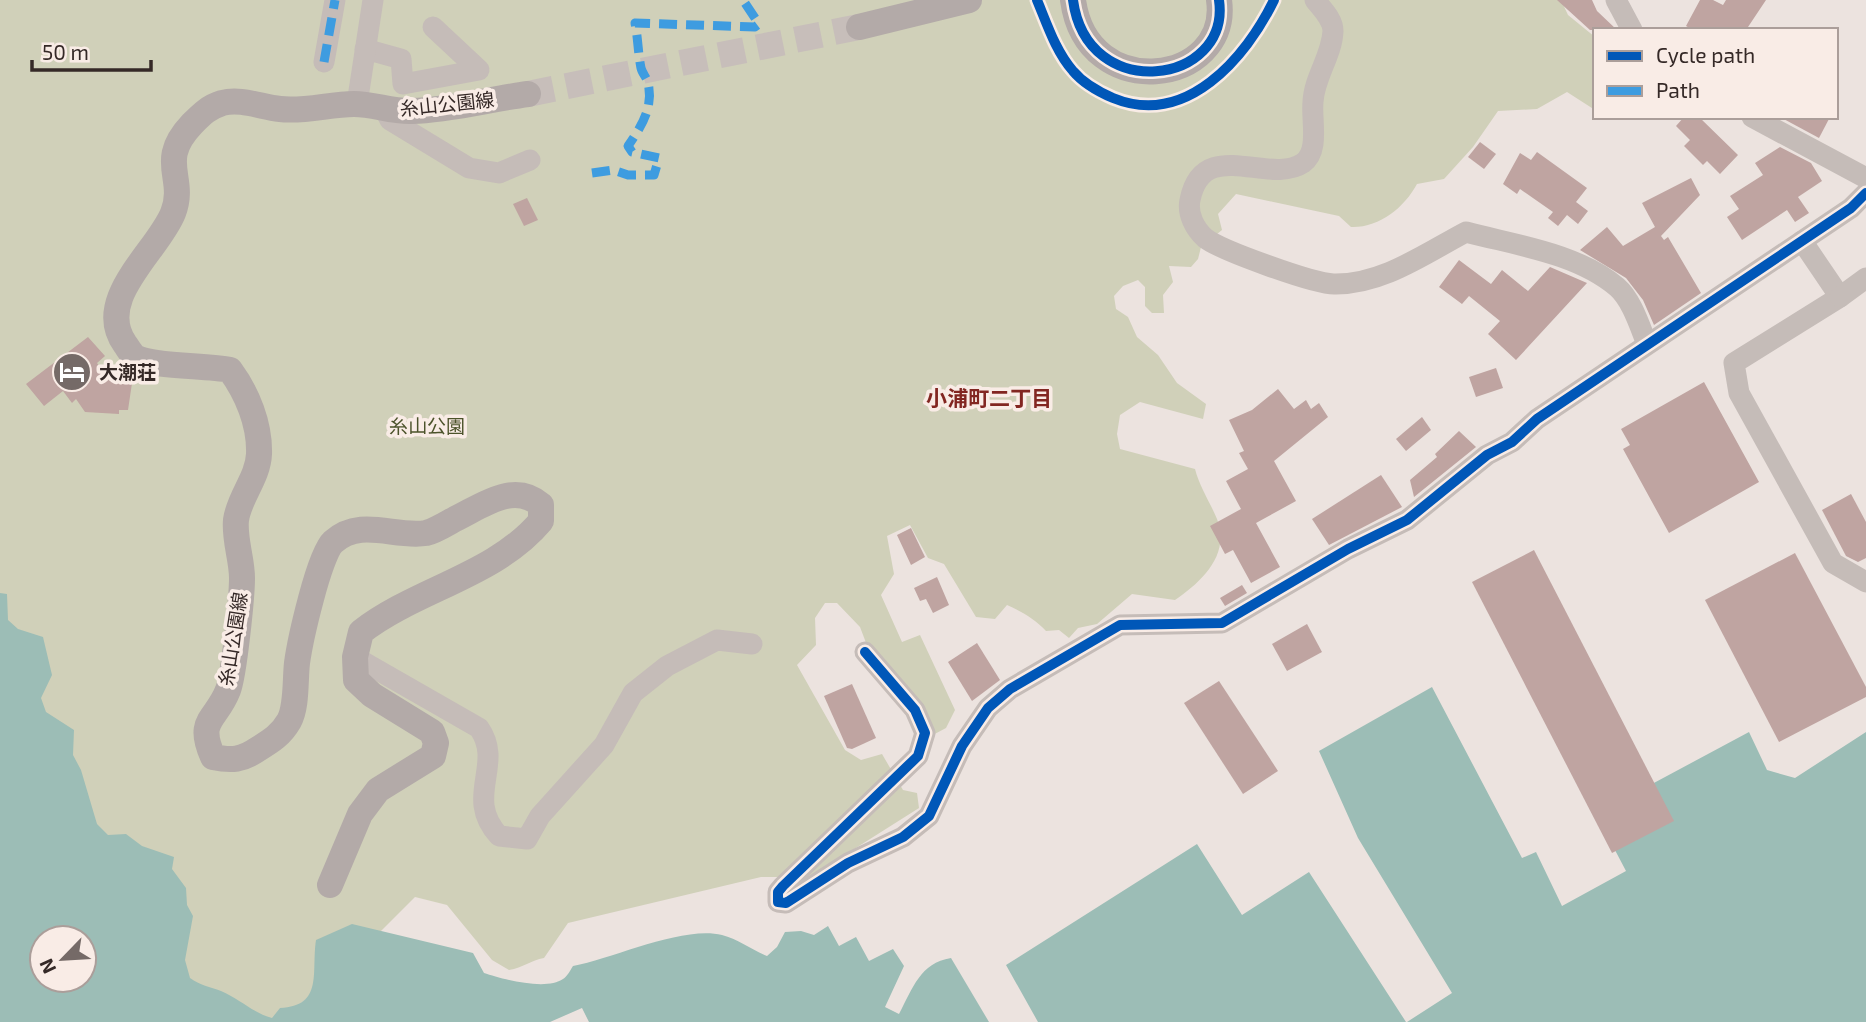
<svg xmlns="http://www.w3.org/2000/svg" width="1866" height="1022" font-family="'Exo 2','Noto Sans JP',sans-serif">
<rect width="100%" height="100%" fill="#ece3df"/>
<path fill="#d0d0b9" d="M 0,0 L 1561,0 L 1568,15 L 1595,37 L 1595,110 L 1567,92 L 1537,109 L 1498,111 L 1473,147 L 1444,179 L 1417,184 C 1404,208 1379,228 1351,227 L 1339,216 L 1236,194 L 1218,214 L 1222,230 L 1201,247 L 1198,259 L 1191,267 L 1169,266 L 1173,282 L 1163,295 L 1164,313 L 1152,313 L 1145,306 L 1145,287 L 1138,280 L 1123,286 L 1114,296 L 1116,309 L 1128,317 L 1137,337 L 1158,355 L 1177,383 L 1206,404 L 1203,419 L 1140,402 L 1120,415 L 1117,434 L 1120,449 L 1195,469 C 1200,488 1210,502 1217,519 C 1231,555 1201,582 1175,600 L 1132,594 L 1097,624 L 1078,628 L 1069,638 L 1059,630 L 1046,631 C 1036,620 1021,611 1007,605 L 995,619 L 976,617 L 944,564 L 928,558 L 910,525 L 887,536 L 894,574 L 881,595 L 902,642 L 920,635 L 955,710 L 946,728 L 929,737 L 868,648 L 860,627 L 837,603 L 825,603 L 815,618 L 816,645 L 797,665 L 845,750 L 861,760 L 882,754 L 903,790 L 917,793 L 919,808 L 810,877 L 761,877 L 568,923 L 544,958 C 531,960 523,968 509,970 L 492,960 L 447,905 L 415,897 L 339,973 L 277,1022 L 228,1022 L 0,783 Z"/>
<g fill="#9cbdb6" fill-rule="evenodd">
<path d="M 0,593 L 7,594 L 8,620 L 18,629 L 43,637 L 52,675 L 41,698 L 46,712 L 74,730 L 73,755 L 81,770 L 97,824 L 108,835 L 126,834 L 142,846 L 174,857 L 172,869 L 186,888 L 187,905 L 193,916 L 185,960 L 190,978 C 200,985 210,987 221,991 C 240,999 253,1013 272,1018 L 280,1008 C 324,1006 311,972 316,940 L 352,924 L 473,953 L 484,973 C 502,979 546,991 563,979 C 567,977 571,969 573,966 C 614,958 684,925 722,935 C 738,939 752,950 767,956 L 777,947 L 785,932 L 801,931 L 814,935 L 828,926 L 839,946 L 856,937 L 869,961 L 893,949 L 904,966 L 885,1007 L 899,1014 C 913,988 920,963 951,958 L 989,1022 L 589,1022 L 582,1008 L 550,1022 L 0,1022 ZM 42,938 L 84,938 L 84,980 L 42,980 Z"/>
<path d="M 1432,687 L 1522,858 L 1536,852 L 1562,906 L 1626,871 L 1596,814 L 1749,732 L 1767,770 L 1795,778 L 1866,732 L 1866,1022 L 1407,1022 L 1452,993 L 1358,838 L 1319,751 Z"/>
<path d="M 1197,844 L 1242,915 L 1309,872 L 1406,1022 L 1038,1022 L 1006,965 Z"/>
</g>
<g fill="#bfa4a1">
<path d="M 1557,0 L 1592,0 L 1597,11 L 1617,30 L 1590,30 Z"/>
<path d="M 1700,0 L 1713,0 L 1723,5 L 1726,0 L 1766,0 L 1746,30 L 1693,30 L 1686,26 Z"/>
<path d="M 1684,117 L 1699,117 L 1738,155 L 1720,174 L 1707,161 L 1703,165 L 1684,146 L 1690,140 L 1676,126 Z"/>
<path d="M 1780,117 L 1830,117 L 1819,138 Z"/>
<path d="M 1480,142 L 1496,154 L 1484,169 L 1468,157 Z"/>
<path d="M 1780,147 L 1811,163 L 1822,181 L 1798,197 L 1809,213 L 1795,222 L 1787,210 L 1742,240 L 1727,217 L 1739,209 L 1730,196 L 1763,175 L 1755,163 Z"/>
<path d="M 1537,152 L 1587,188 L 1576,202 L 1588,211 L 1578,224 L 1567,215 L 1558,226 L 1548,218 L 1553,212 L 1520,189 L 1517,194 L 1503,184 L 1520,153 L 1531,160 Z"/>
<path d="M 1691,178 L 1700,195 L 1661,236 L 1664,240 L 1668,237 L 1701,293 L 1654,325 L 1643,300 L 1626,278 L 1580,250 L 1607,227 L 1623,246 L 1655,227 L 1642,203 Z"/>
<path d="M 527,198 L 538,220 L 524,226 L 513,204 Z"/>
<path d="M 1459,260 L 1491,284 L 1502,270 L 1528,291 L 1550,267 L 1587,283 L 1516,360 L 1488,334 L 1500,321 L 1469,296 L 1462,304 L 1439,287 Z"/>
<path d="M 88,337 L 105,356 L 97,363 L 110,381 L 132,383 L 128,410 L 119,410 L 119,414 L 85,412 L 76,399 L 72,403 L 63,391 L 44,406 L 26,384 Z"/>
<path d="M 1496,368 L 1503,388 L 1476,397 L 1469,377 Z"/>
<path d="M 1704,382 L 1759,482 L 1669,533 L 1623,449 L 1630,445 L 1621,429 Z"/>
<path d="M 1278,389 L 1294,409 L 1306,400 L 1311,409 L 1319,403 L 1328,417 L 1274,461 L 1296,501 L 1256,523 L 1280,567 L 1251,583 L 1233,550 L 1225,554 L 1210,526 L 1241,509 L 1226,481 L 1248,469 L 1239,453 L 1244,451 L 1229,420 L 1252,410 Z"/>
<path d="M 1422,417 L 1431,430 L 1406,451 L 1396,439 Z"/>
<path d="M 1459,431 L 1476,447 L 1414,497 L 1410,480 L 1437,457 L 1435,454 Z"/>
<path d="M 1381,475 L 1402,507 L 1329,545 L 1312,519 Z"/>
<path d="M 1851,494 L 1866,522 L 1866,558 L 1858,562 L 1846,556 L 1822,510 Z"/>
<path d="M 911,528 L 925,557 L 911,565 L 897,535 Z"/>
<path d="M 1534,550 L 1674,821 L 1612,853 L 1472,582 Z"/>
<path d="M 1795,553 L 1866,687 L 1866,697 L 1779,742 L 1705,600 Z"/>
<path d="M 937,577 L 949,605 L 933,613 L 926,599 L 920,601 L 914,588 Z"/>
<path d="M 1242,585 L 1247,593 L 1225,606 L 1220,598 Z"/>
<path d="M 1307,624 L 1322,652 L 1287,671 L 1272,644 Z"/>
<path d="M 977,643 L 1000,680 L 972,701 L 948,662 Z"/>
<path d="M 1219,681 L 1278,771 L 1243,794 L 1184,703 Z"/>
<path d="M 852,684 L 876,738 L 852,749 L 847,748 L 824,696 Z"/>
</g>
<g fill="none" stroke-linecap="round" stroke-linejoin="round">
<path stroke="#c7beba" stroke-width="26" stroke-dasharray="26 13" stroke-linecap="butt" d="M 528,94 L 859,27"/>
<path stroke="#bdb4b1" stroke-width="2.5" stroke-dasharray="3.5 3.5" stroke-linecap="butt" d="M 1037,0 C 1047,24 1056,52 1073,71 C 1083,83 1099,92 1113,98 C 1186,128 1246,58 1274,0"/>
<g stroke="#c5bcb8" stroke-width="21">
<path d="M 1315,0 C 1322,9 1333,19 1333,31 C 1332,56 1314,77 1313,102 C 1311,120 1320,151 1303,163 C 1269,186 1203,135 1190,200 C 1187,214 1195,229 1205,238 C 1220,250 1314,284 1334,284 C 1382,285 1426,253 1466,232 C 1515,245 1577,253 1617,287 C 1632,300 1640,327 1647,344"/>
<path d="M 1616,0 L 1632,30"/>
<path d="M 365,49 L 401,59 L 403,84 L 479,70 L 433,27"/>
<path d="M 324,62 L 335,0"/>
<path d="M 357,104 L 373,0"/>
<path d="M 385,110 L 390,120 L 469,168 L 499,173 L 530,160"/>
<path d="M 1752,117 L 1866,178"/>
<path d="M 1802,241 L 1840,297 L 1734,363 L 1739,393 L 1833,563 L 1866,582"/>
<path d="M 1840,297 L 1866,278"/>
<path d="M 865,652 L 915,710 L 925,733 L 918,756 L 783,886 L 778,892 L 778,902 L 786,903 L 848,863 L 903,837 L 929,816 L 962,746 L 988,708 L 1010,689 L 1120,625 L 1222,623 L 1348,549 L 1407,520 L 1487,455 L 1512,442 L 1537,419 L 1851,208 L 1866,193"/>
<path d="M 355,657 L 479,728 C 505,765 463,797 499,836 L 527,839 L 540,816 L 604,745 L 633,693 L 667,666 L 717,640 L 752,644"/>
</g>
<g stroke="#b3aaa8" stroke-width="26">
<path d="M 1073,0 C 1087,105 1231,85 1219,0"/>
<path d="M 859,27 L 969,0"/>
<path d="M 330,885 L 360,814 L 378,790 L 433,756 L 436,743 L 432,732 L 372,695 L 356,680 L 355,657 L 361,632 C 416,589 495,576 541,521 L 541,505 C 514,481 482,506 455,519 C 446,524 435,531 426,533 C 394,538 361,517 333,542 C 319,555 300,641 297,663 C 295,680 297,707 289,721 C 281,735 271,741 258,749 C 242,760 232,761 213,757 C 196,719 216,721 228,690 C 234,675 242,596 242,578 C 242,559 234,539 236,520 C 239,497 258,478 259,454 C 260,424 247,393 230,370 C 207,365 151,367 135,357 C 131,354 128,348 125,344 C 93,299 158,251 173,213 C 187,177 156,162 192,124 C 202,114 209,107 222,103 C 241,98 261,107 280,109 C 304,112 330,104 354,104 C 374,104 392,112 412,111 C 450,110 490,99 528,94"/>
</g>
<g stroke="#3e9ce0" stroke-width="9" stroke-dasharray="18 9" stroke-linecap="butt">
<path d="M 324,62 L 335,0"/>
<path d="M 592,173 L 613,170 L 628,175 L 654,175 L 659,158 L 632,152 L 628,146 C 641,127 654,107 648,83 C 647,78 642,73 641,68 C 638,53 638,38 635,23 L 755,27 L 759,24 L 743,0"/>
</g>
<defs>
<g id="cycleway">
<path d="M 1037,0 C 1047,24 1056,52 1073,71 C 1083,83 1099,92 1113,98 C 1186,128 1246,58 1274,0"/>
<path d="M 1073,0 C 1087,105 1231,85 1219,0"/>
<path d="M 865,652 L 915,710 L 925,733 L 918,756 L 783,886 L 778,892 L 778,902 L 786,903 L 848,863 L 903,837 L 929,816 L 962,746 L 988,708 L 1010,689 L 1120,625 L 1222,623 L 1348,549 L 1407,520 L 1487,455 L 1512,442 L 1537,419 L 1851,208 L 1866,193"/>
</g>
</defs>
<use href="#cycleway" stroke="#f9ece6" stroke-width="15"/>
<use href="#cycleway" stroke="#0057b8" stroke-width="10"/>
</g>
<defs>
<symbol id="hotel-disc" viewBox="-11 -11 22 22"><circle r="9.5" fill="#756a67" stroke="#f9ece6"/><path d="M-6-4.5h1.5V1H6V5H4.5V3h-9V5H-6ZM-4 0a1.8 1.8 0 1 1 3.6 0ZM.5 0V-2.5h3Q6-2.5 6 0Z" fill="#fff"/></symbol>
</defs>
<g fill-rule="evenodd">
<use href="#hotel-disc" x="50" y="350" width="44" height="44"/>
</g>
<g text-anchor="middle" stroke-width="7" stroke-linejoin="round" paint-order="stroke">
<g font-size="19" fill="#352927" stroke="#f9ece6">
<text transform="translate(447 104) rotate(-6)" y="7">糸山公園線</text>
<text transform="translate(233 639) rotate(-81)" y="7">糸山公園線</text>
</g>
<g font-size="19" font-weight="bold" fill="#352927" stroke="#f9ece6" text-anchor="start">
<text x="99" y="379">大潮荘</text>
</g>
<g font-size="19" fill="#4c532b" stroke="#f9ece6">
<text x="427" y="433">糸山公園</text>
</g>
<g font-size="21" font-weight="bold" fill="#822621" stroke="#f9ece6">
<text x="989" y="406">小浦町二丁目</text>
</g>
</g>
<rect x="1593" y="28" width="245" height="91" fill="#f9ece6" stroke="#ab9e9a" stroke-width="2"/>
<rect x="1607" y="51" width="35" height="10" fill="#0057b8" stroke="#ab9e9a" stroke-width="2"/>
<text x="1656" y="63" font-size="21" fill="#352927">Cycle path</text>
<rect x="1607" y="86" width="35" height="10" fill="#3e9ce0" stroke="#ab9e9a" stroke-width="2"/>
<text x="1656" y="98" font-size="21" fill="#352927">Path</text>
<g transform="translate(63 959) rotate(245)"><circle r="33" fill="#f9ece6" stroke="#ab9e9a" stroke-width="2"/>
<path d="M0-5L12 26L0 18L-12 26Z" fill="#756a67"/>
<text y="-10" font-size="19" font-weight="bold" text-anchor="middle" fill="#352927">N</text>
</g>
<path d="M32 60v10h119v-10" fill="none" stroke="#352927" stroke-width="3.5"/>
<text x="42" y="60" font-size="21" fill="#352927" stroke="#f9ece6" stroke-width="5" paint-order="stroke">50 m</text>
</svg>
